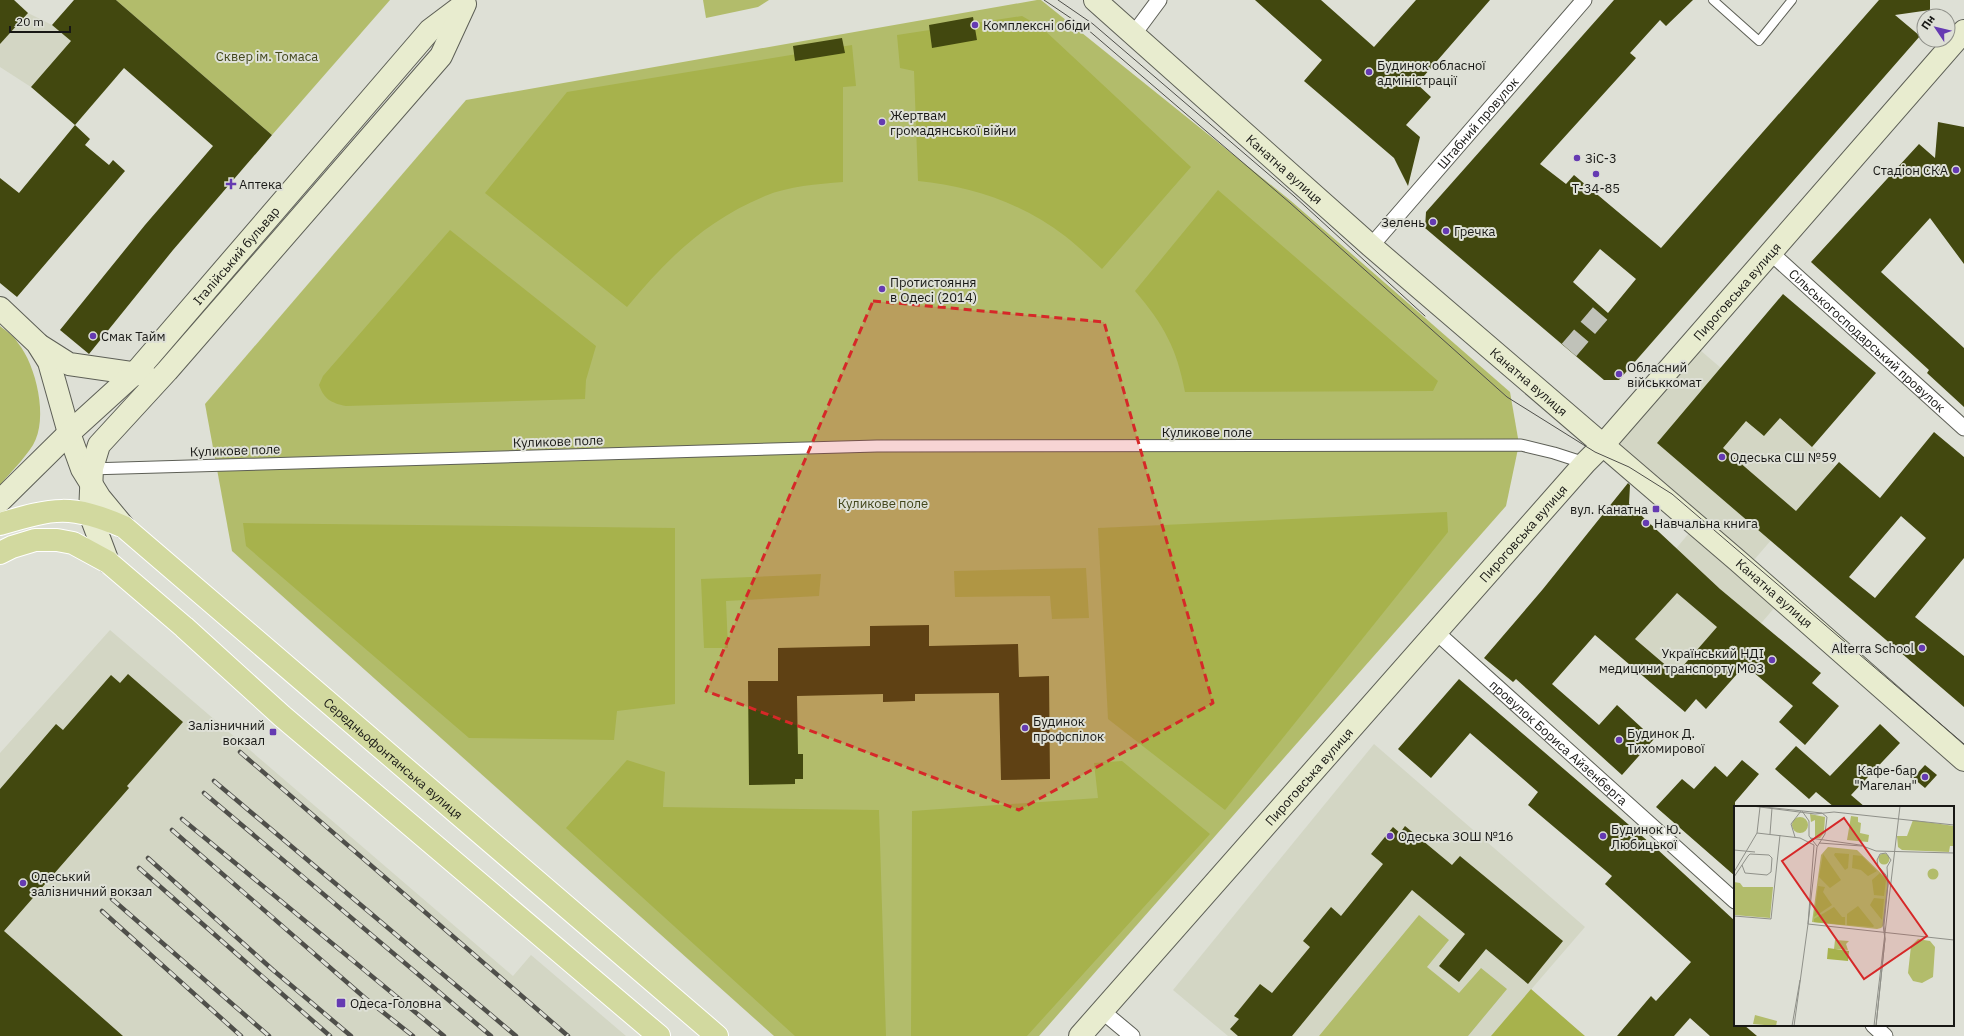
<svg xmlns="http://www.w3.org/2000/svg" width="1964" height="1036" font-family="'IBM Plex Sans',sans-serif">
<rect width="100%" height="100%" fill="#dee0d6"/>
<g fill="#d3d6c4">
<path d="M 0,0 L 14,0 L 28,13 L 52,25 L 115,79 L 75,125 L 31,87 L 0,67 Z"/>
<path d="M 1693,344 L 1835,466 L 1748,567 L 1606,444 Z"/>
<path d="M 1695,526 L 1781,600 L 1685,712 L 1600,639 Z"/>
<path d="M 110,630 L 513,976 L 531,955 L 626,1036 L 28,1036 L 0,1012 L 0,753 Z"/>
<path d="M 1374,744 L 1585,927 L 1491,1036 L 1228,1036 L 1173,990 Z"/>
</g>
<g fill="#b2bc6b">
<path d="M 116,0 L 390,0 L 272,135 Z"/>
<path d="M 703,0 L 769,0 L 758,7 L 706,18 Z"/>
<path d="M 1037,0 L 1041,0 L 1291,201 L 1510,392 L 1519,444 L 1506,506 L 1039,1036 L 774,1036 L 232,551 L 205,404 L 466,100 Z"/>
<path d="M 0,326 C 6,331 14,336 18,343 C 36,365 49,419 33,445 C 24,459 11,472 0,485 Z"/>
<path d="M 1419,915 L 1449,940 L 1427,967 L 1459,993 L 1481,968 L 1507,989 L 1468,1036 L 1319,1036 Z"/>
</g>
<g fill="#a7b24c">
<path d="M 1022,16 L 1041,27 L 1191,167 L 1102,269 C 1090,258 1078,246 1065,236 C 1022,203 971,186 918,181 L 914,71 L 900,68 L 897,35 Z"/>
<path d="M 852,45 L 856,86 L 843,87 L 843,182 C 817,184 789,186 765,196 C 705,221 668,258 627,307 L 485,193 L 567,92 Z"/>
<path d="M 1218,190 L 1438,381 L 1433,391 L 1185,392 C 1177,349 1164,325 1135,291 Z"/>
<path d="M 450,230 L 596,346 L 586,380 L 585,399 L 346,406 C 331,403 324,399 319,385 L 323,376 Z"/>
<path d="M 1447,512 L 1448,532 L 1225,810 L 1108,719 L 1098,528 Z"/>
<path d="M 243,523 L 675,528 L 675,704 L 617,711 L 614,740 L 469,738 L 246,546 Z"/>
<path d="M 1086,568 L 1089,618 L 1052,619 L 1050,596 L 955,597 L 954,571 Z"/>
<path d="M 821,574 L 819,596 L 726,601 L 728,648 L 704,648 L 701,579 Z"/>
<path d="M 627,760 L 665,772 L 663,807 L 879,810 L 886,1036 L 795,1036 L 566,828 Z"/>
<path d="M 1122,761 L 1210,834 L 1027,1036 L 911,1036 L 912,811 L 1098,798 L 1094,763 Z"/>
<path d="M 1531,989 L 1578,1030 L 1585,1036 L 1491,1036 Z"/>
</g>
<g fill="#42480f" fill-rule="evenodd">
<path d="M 0,0 L 14,0 L 28,13 L 0,44 Z"/>
<path d="M 74,0 L 116,0 L 272,135 L 173,250 L 89,354 L 60,330 L 145,225 L 213,146 L 124,68 L 75,125 L 31,87 L 71,41 L 52,25 Z"/>
<path d="M 1255,0 L 1321,0 L 1374,47 L 1416,0 L 1490,0 L 1417,84 L 1431,97 L 1406,125 L 1420,137 L 1408,186 L 1394,158 L 1304,81 L 1322,60 Z"/>
<path d="M 1614,0 L 1693,0 L 1666,26 L 1660,20 L 1630,53 L 1636,58 L 1540,164 L 1566,184 L 1574,175 L 1661,248 L 1879,0 L 1930,0 L 1930,10 L 1895,15 L 1920,36 L 1619,380 L 1604,380 L 1425,228 L 1426,212 ZM 1600,249 L 1636,279 L 1608,313 L 1573,282 Z"/>
<path d="M 973,17 L 977,40 L 932,48 L 929,25 Z"/>
<path d="M 842,38 L 845,53 L 795,61 L 793,46 Z"/>
<path d="M 1938,122 L 1964,127 L 1964,264 L 1930,218 L 1881,272 L 1964,348 L 1964,407 L 1927,373 L 1929,370 L 1811,262 L 1919,144 L 1935,158 Z"/>
<path d="M 75,125 L 90,139 L 85,145 L 109,165 L 113,160 L 125,171 L 17,297 L 0,283 L 0,178 L 19,193 Z"/>
<path d="M 1783,294 L 1876,373 L 1812,447 L 1780,418 L 1764,436 L 1746,421 L 1723,448 L 1796,511 L 1839,462 L 1880,498 L 1934,432 L 1964,457 L 1964,558 L 1915,617 L 1964,656 L 1964,707 L 1657,443 ZM 1901,516 L 1926,538 L 1875,598 L 1849,577 Z"/>
<path d="M 1628,483 L 1630,485 L 1629,504 L 1720,589 L 1821,673 L 1812,683 L 1839,706 L 1805,745 L 1779,722 L 1793,706 L 1745,665 L 1706,709 L 1696,699 L 1685,712 L 1595,635 L 1552,684 L 1599,725 L 1617,705 L 1654,739 L 1622,775 L 1516,679 L 1513,682 L 1484,658 L 1543,589 ZM 1677,593 L 1717,627 L 1676,674 L 1635,639 Z"/>
<path d="M 929,625 L 929,646 L 1018,644 L 1019,677 L 1049,676 L 1050,779 L 1001,780 L 999,693 L 915,694 L 915,701 L 883,702 L 883,694 L 797,696 L 798,754 L 803,754 L 803,779 L 795,779 L 795,784 L 749,785 L 748,681 L 778,681 L 778,648 L 870,646 L 870,626 Z"/>
<path d="M 128,674 L 183,722 L 127,786 L 129,788 L 4,931 L 123,1036 L 0,1036 L 0,789 L 56,724 L 63,730 L 111,675 L 120,683 Z"/>
<path d="M 1459,679 L 1657,849 L 1735,921 L 1735,1025 L 1744,1025 L 1757,1036 L 1710,1036 L 1690,1018 L 1674,1036 L 1617,1036 L 1651,996 L 1656,1001 L 1691,962 L 1605,884 L 1612,876 L 1528,805 L 1538,792 L 1470,733 L 1431,778 L 1398,749 Z"/>
<path d="M 1880,724 L 1900,743 L 1851,795 L 1865,807 L 1834,807 L 1816,792 L 1809,799 L 1775,769 L 1796,746 L 1830,776 Z"/>
<path d="M 1742,760 L 1759,774 L 1735,802 L 1735,876 L 1656,807 L 1682,779 L 1694,789 L 1715,766 L 1727,777 Z"/>
<path d="M 1925,765 L 1937,775 L 1925,788 L 1913,778 Z"/>
<path d="M 1405,826 L 1452,865 L 1460,856 L 1563,941 L 1528,984 L 1486,949 L 1459,982 L 1439,966 L 1465,934 L 1412,890 L 1292,1036 L 1238,1036 L 1230,1029 L 1239,1019 L 1234,1016 L 1260,984 L 1272,993 L 1310,947 L 1303,941 L 1331,907 L 1341,916 L 1383,864 L 1371,854 L 1393,827 L 1400,833 Z"/>
</g>
<g fill="none" stroke-linecap="round" stroke-linejoin="round">
<path stroke="#c0c2b9" stroke-width="19" stroke-dasharray="19 10" stroke-linecap="butt" d="M 1569,350 L 1604,309"/>
<defs>
<path id="service" d="M 1713,0 L 1759,41 L 1792,0"/>
<path id="pedestrian" d="M 89,469 L 877,446 L 1521,445 L 1554,453 L 1585,463"/>
<g id="minor">
<path d="M 1133,35 L 1159,0"/>
<path id="s1" d="M 1371,246 L 1584,0"/>
<path id="s2" d="M 1771,253 L 1964,428"/>
<path id="s3" d="M 1436,632 L 1735,901"/>
<path d="M 1102,1011 L 1132,1036"/>
<path d="M 1873,1025 L 1885,1036"/>
</g>
<g id="secondary">
<path id="s4" d="M 1095,0 L 1371,246 L 1738,561 L 1964,760"/>
<path d="M 0,308 L 37,343 L 49,362 L 69,433 L 82,469 L 100,498 L 124,527"/>
<path d="M 39,345 L 69,364 L 145,375"/>
<path id="s5" d="M 0,501 L 69,433 L 135,373 L 430,30 L 462,6"/>
<path d="M 108,562 L 90,514 L 92,468 L 99,445 L 167,371 L 441,56 L 465,4"/>
<path id="s6" d="M 1080,1036 L 1585,463 L 1603,445 L 1964,31"/>
</g>
<g id="primary">
<path id="s7" d="M 0,524 C 54,508 71,504 124,527 L 717,1036"/>
<path d="M 0,553 L 12,547 L 35,540 L 57,540 L 73,543 L 108,562 L 184,627 L 282,716 L 659,1036"/>
</g>
</defs>
<use href="#service" stroke="#5d5f56" stroke-width="10"/>
<use href="#pedestrian" stroke="#5d5f56" stroke-width="13"/>
<use href="#minor" stroke="#5d5f56" stroke-width="17"/>
<use href="#secondary" stroke="#5d5f56" stroke-width="24"/>
<use href="#primary" stroke="#fff" stroke-width="24"/>
<use href="#service" stroke="#fff" stroke-width="8"/>
<use href="#pedestrian" stroke="#fff" stroke-width="11"/>
<use href="#minor" stroke="#fff" stroke-width="15"/>
<use href="#secondary" stroke="#e8eccf" stroke-width="22"/>
<use href="#primary" stroke="#d2d99f" stroke-width="22"/>
<g stroke="#4f4f4a" stroke-width="1">
<path d="M 1044,0 L 1087,29 L 1290,203 L 1507,397 L 1595,452 L 1629,467 L 1672,494 L 1964,744"/>
<path d="M 1058,0 L 1093,24 L 1294,196 L 1425,316"/>
</g>
<defs>
<g id="rail">
<path d="M 240,752 L 568,1036"/>
<path d="M 214,781 L 516,1036"/>
<path d="M 204,793 L 491,1036"/>
<path d="M 182,819 L 444,1036"/>
<path d="M 172,830 L 365,998 L 413,1036"/>
<path d="M 148,858 L 273,970 L 351,1036"/>
<path d="M 139,868 L 330,1036"/>
<path d="M 112,899 L 269,1036"/>
<path d="M 102,911 L 241,1036"/>
</g>
</defs>
<use href="#rail" stroke="#4f4f4a" stroke-width="4.5"/>
<use href="#rail" stroke="#dee0d6" stroke-width="3" stroke-dasharray="9" stroke-linecap="butt"/>
</g>
<path fill="#d62828" fill-opacity="0.2" stroke="#d62828" stroke-width="3" stroke-dasharray="8 5" stroke-linejoin="round" d="M 873,301 L 1104,322 L 1213,703 L 1019,810 L 706,691 Z"/>
<g fill="#653ab2" stroke="#dee0d6" stroke-width="1.5">
<circle cx="975" cy="25" r="4"/>
<circle cx="1369" cy="72" r="4"/>
<circle cx="882" cy="122" r="4"/>
<circle cx="1577" cy="158" r="4"/>
<circle cx="1956" cy="170" r="4"/>
<circle cx="1596" cy="174" r="4"/>
<path d="M229 178h4v4h4v4h-4v4h-4v-4h-4v-4h4z"/>
<circle cx="1433" cy="222" r="4"/>
<circle cx="1446" cy="231" r="4"/>
<circle cx="882" cy="289" r="4"/>
<circle cx="93" cy="336" r="4"/>
<circle cx="1619" cy="374" r="4"/>
<circle cx="1722" cy="457" r="4"/>
<rect x="1652" y="505" width="8" height="8" rx="2"/>
<circle cx="1646" cy="523" r="4"/>
<circle cx="1922" cy="648" r="4"/>
<circle cx="1772" cy="660" r="4"/>
<circle cx="1025" cy="728" r="4"/>
<rect x="269" y="728" width="8" height="8" rx="2"/>
<circle cx="1619" cy="740" r="4"/>
<circle cx="1925" cy="777" r="4"/>
<circle cx="1390" cy="836" r="4"/>
<circle cx="1603" cy="836" r="4"/>
<circle cx="23" cy="883" r="4"/>
<rect x="336" y="998" width="10" height="10" rx="2"/>
</g>
<g text-anchor="middle" stroke-width="4" stroke-linejoin="round" paint-order="stroke">
<g font-size="13" fill="#181815" stroke="#dee0d6" text-anchor="start">
<text x="983" y="30">Комплексні обіди</text>
<text x="1377" y="70">Будинок обласної<tspan x="1377" dy="15">адміністрації</tspan></text>
<text x="890" y="120">Жертвам<tspan x="890" dy="15">громадянської війни</tspan></text>
<text x="1585" y="163">ЗіС-3</text>
<text x="1948" y="175" text-anchor="end">Стадіон СКА</text>
<text x="239" y="189">Аптека</text>
<text x="1596" y="193" text-anchor="middle">Т-34-85</text>
<text x="1425" y="227" text-anchor="end">Зелень</text>
<text x="1454" y="236">Гречка</text>
<text x="890" y="287">Протистояння<tspan x="890" dy="15">в Одесі (2014)</tspan></text>
<text x="101" y="341">Смак Тайм</text>
<text x="1627" y="372">Обласний<tspan x="1627" dy="15">військкомат</tspan></text>
<text x="1730" y="462">Одеська CШ №59</text>
<text x="1648" y="514" text-anchor="end">вул. Канатна</text>
<text x="1654" y="528">Навчальна книга</text>
<text x="1914" y="653" text-anchor="end">Alterra School</text>
<text x="1764" y="658" text-anchor="end">Український НДІ<tspan x="1764" dy="15">медицини транспорту МОЗ</tspan></text>
<text x="1033" y="726">Будинок<tspan x="1033" dy="15">профспілок</tspan></text>
<text x="265" y="730" text-anchor="end">Залізничний<tspan x="265" dy="15">вокзал</tspan></text>
<text x="1627" y="738">Будинок Д.<tspan x="1627" dy="15">Тихомирової</tspan></text>
<text x="1917" y="775" text-anchor="end">Кафе-бар<tspan x="1917" dy="15">"Магелан"</tspan></text>
<text x="1611" y="834">Будинок Ю.<tspan x="1611" dy="15">Любицької</tspan></text>
<text x="1398" y="841">Одеська ЗОШ №16</text>
<text x="31" y="881">Одеський<tspan x="31" dy="15">залізничний вокзал</tspan></text>
<text x="350" y="1008">Одеса-Головна</text>
</g>
<g font-size="13" fill="#42471c" stroke="#dee0d6">
<text x="267" y="61">Сквер ім. Томаса</text>
<text x="883" y="508">Куликове поле</text>
</g>
<g font-size="13" fill="#181815" stroke="#dee0d6">
<text dy="5" stroke="none"><textPath href="#s1" startOffset="163">Штабний провулок</textPath></text>
<text dy="5" stroke="none"><textPath href="#s4" startOffset="254">Канатна вулиця</textPath></text>
<text dy="5" stroke="none"><textPath href="#s5" startOffset="341">Італійський бульвар</textPath></text>
<text dy="5" stroke="none"><textPath href="#s6" startOffset="993">Пироговська вулиця</textPath></text>
<text dy="5" stroke="none"><textPath href="#s2" startOffset="130">Сільськогосподарський провулок</textPath></text>
<text dy="5" stroke="none"><textPath href="#s4" startOffset="578">Канатна вулиця</textPath></text>
<text x="1207" y="437">Куликове поле</text>
<text transform="translate(558 441) rotate(-2)" y="5">Куликове поле</text>
<text transform="translate(235 450) rotate(-2)" y="5">Куликове поле</text>
<text dy="5" stroke="none"><textPath href="#s6" startOffset="670">Пироговська вулиця</textPath></text>
<text dy="5" stroke="none"><textPath href="#s4" startOffset="902">Канатна вулиця</textPath></text>
<text dy="5" stroke="none"><textPath href="#s3" startOffset="165">провулок Бориса Айзенберга</textPath></text>
<text dy="5" stroke="none"><textPath href="#s7" startOffset="483">Середньофонтанська вулиця</textPath></text>
<text dy="5" stroke="none"><textPath href="#s6" startOffset="346">Пироговська вулиця</textPath></text>
</g>
</g>
<g transform="translate(1734 806)">
<rect width="220" height="220" fill="#dee0d6"/>
<path d="M 76,8 L 91,11 L 90,27 L 86,32 L 81,32 L 81,14 L 77,16 ZM 117,10 L 124,11 L 124,16 L 127,17 L 126,27 L 135,29 L 134,36 L 113,34 ZM58 19a8 8 0 1 1 16 0a8 8 0 1 1-16 0ZM 179,14 L 220,20 L 219,40 L 216,40 L 215,46 L 168,44 L 164,41 L 163,30 L 173,30 ZM 94,41 L 123,44 L 154,74 L 150,119 L 147,122 L 143,123 L 78,116 L 87,49 ZM144.5 53a5.5 5.5 0 1 1 11 0a5.5 5.5 0 1 1-11 0ZM193.5 68a5.5 5.5 0 1 1 11 0a5.5 5.5 0 1 1-11 0ZM 0,76 L 6,77 L 9,81 L 39,81 L 36,112 L 0,109 ZM 184,133 L 196,135 L 201,141 L 199,171 L 188,177 L 179,175 L 174,167 L 177,140 ZM 101,134 L 115,135 L 112,138 L 114,144 L 100,143 ZM 21,209 L 43,215 L 42,220 L 19,218 Z" fill="#b2bc6b"/>
<path d="M 101,47 L 115,48 L 114,62 L 111,64 L 100,49 ZM 89,48 L 107,74 L 96,82 L 85,71 ZM 119,49 L 128,50 L 143,65 L 134,70 L 127,64 L 118,62 ZM 146,67 L 152,74 L 150,90 L 140,89 L 138,74 ZM 84,80 L 91,81 L 89,86 L 98,99 L 80,111 ZM 140,92 L 150,93 L 148,114 L 136,99 ZM 124,100 L 140,120 L 139,121 L 113,119 L 113,108 ZM 100,101 L 108,111 L 111,111 L 111,119 L 80,116 L 80,113 ZM 94,142 L 115,145 L 114,155 L 93,153 Z" fill="#a7b24c"/>
<path fill="none" stroke="#8f9089" stroke-width="1" d="M 18,0 L 81,8 L 100,6 L 220,19M 21,0 L 88,7 L 93,11 L 91,28 L 83,41 L 74,118M 68,5 L 75,15 L 75,30 L 83,40M 23,27 L 66,32 L 80,39 L 74,118 L 60,220M 36,28 L 38,2M 61,31 L 57,18 L 67,5M 76,32 L 126,39 L 142,45 L 220,47M 85,37 L 128,40M 0,44 L 21,46M 0,66 L 23,27 L 26,1M 0,71 L 14,50 L 16,48 L 35,49 L 38,52 L 37,66 L 33,69 L 11,67 L 8,59M 0,110 L 37,113 L 46,29M 74,118 L 220,134M 58,220 L 66,174M 140,220 L 166,0M 142,220 L 151,133 L 149,119 L 154,78 L 152,69 L 144,60 L 143,54 L 146,48 L 152,47 L 157,54 L 153,61 L 154,78 L 150,119 L 151,133 L 142,220"/>
<path fill="#d62828" fill-opacity="0.15" stroke="#d62828" stroke-width="2" d="M 110,12 L 193,130 L 130,173 L 48,55 Z"/>
<rect width="220" height="220" fill="none" stroke="#181815" stroke-width="2"/>
</g>
<g transform="translate(1936 28) rotate(305)"><circle r="19" fill="#dee0d6" stroke="#8f9089"/>
<path d="M0-3L7 15L0 10L-7 15Z" fill="#653ab2"/>
<text y="-6" font-size="11" font-weight="bold" text-anchor="middle" fill="#181815">Пн</text>
</g>
<path d="M10 26v6h60v-6" fill="none" stroke="#181815" stroke-width="2"/>
<text x="16" y="26" font-size="12" fill="#181815" stroke="#dee0d6" stroke-width="3" paint-order="stroke">20 m</text>
</svg>
